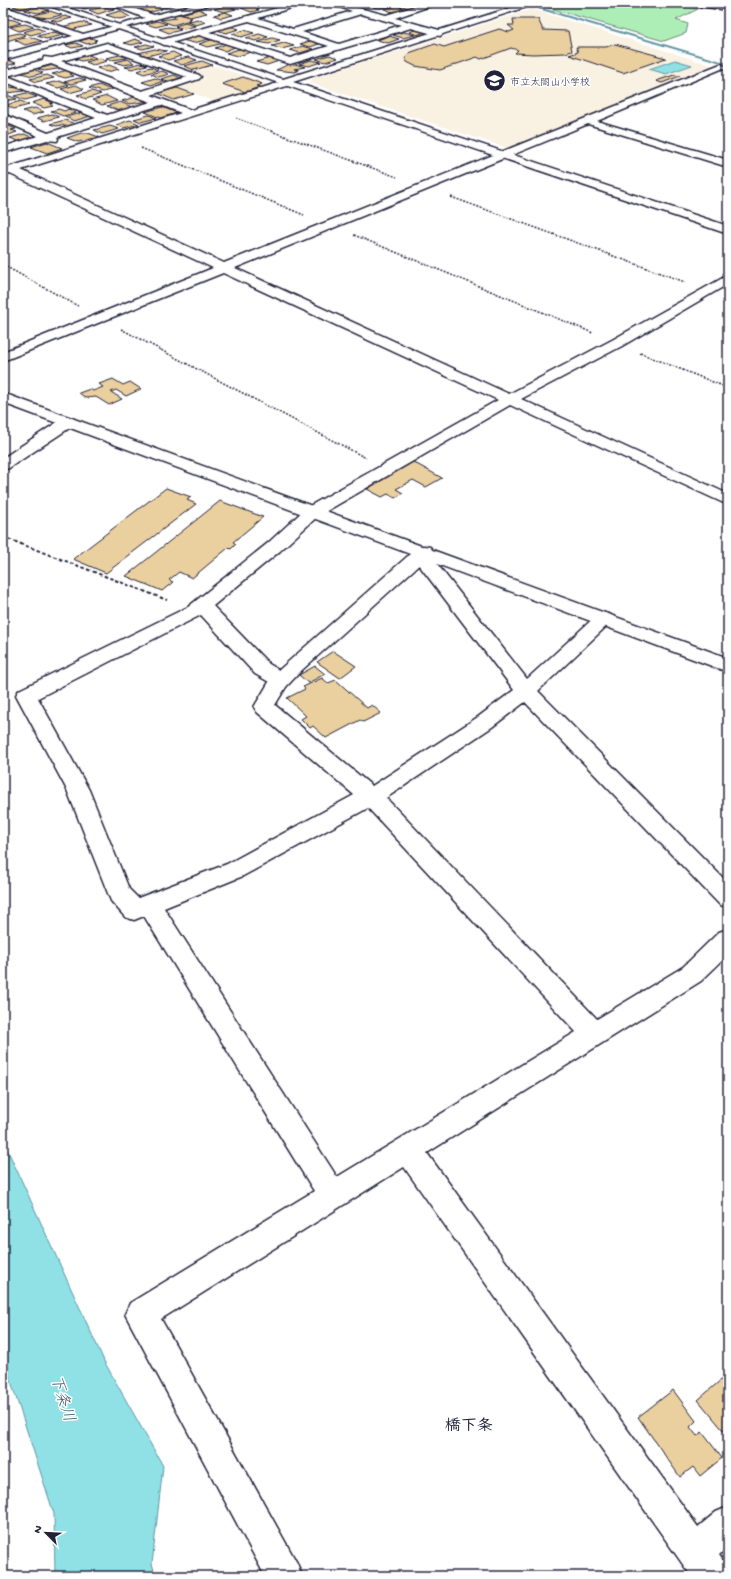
<svg xmlns="http://www.w3.org/2000/svg" width="731" height="1579" font-family="'Gochi Hand','Klee One',sans-serif">
<rect width="100%" height="100%" fill="#fff"/>
<filter id="ink" filterUnits="userSpaceOnUse"><feTurbulence type="fractalNoise" baseFrequency=".025" numOctaves="2"/><feDisplacementMap in="SourceGraphic" scale="8" xChannelSelector="R" yChannelSelector="G"/><feConvolveMatrix kernelMatrix="1 2 1 2 8 2 1 2 1" color-interpolation-filters="sRGB"/></filter>
<g filter="url(#ink)">
<g fill="#f9f1e2">
<path d="M 532,9 L 714,66 L 510,149 L 310,83 L 313,78 Z"/>
<path d="M 215,66 L 266,83 L 264,87 L 216,102 L 176,87 L 206,78 L 192,72 Z"/>
</g>
<path fill="#adeeb6" stroke="#688878" d="M 552,3 L 665,3 L 698,9 L 676,20 L 688,24 L 686,33 L 664,41 L 542,6 Z"/>
<g fill="#8fe1e6" stroke="#6395a2">
<path d="M 675,60 L 692,65 L 666,74 L 649,69 Z"/>
<path d="M 3,1140 L 105,1363 L 163,1466 L 152,1564 L 156,1576 L 55,1576 L 54,1514 L 3,1357 Z"/>
</g>
<g fill="none" stroke-linecap="round" stroke-linejoin="round">
<g fill="#6395a2" fill-rule="evenodd">
<path d="M 503,3 L 514,4 L 512,5 Z"/>
<path d="M 539,7 L 728,63 L 728,65 L 538,9 Z"/>
</g>
</g>
<g fill="#eacf9f" stroke="#22223b">
<path d="M 25,3 L 33,6 L 21,9 L 13,6 Z"/>
<path d="M 87,3 L 97,3 L 100,4 L 85,9 L 76,6 Z"/>
<path d="M 134,3 L 145,3 L 149,4 L 135,8 L 126,5 Z"/>
<path d="M 166,3 L 177,3 L 181,4 L 164,8 L 157,5 Z"/>
<path d="M 385,3 L 392,6 L 380,8 L 373,7 Z"/>
<path d="M 408,3 L 418,5 L 408,8 L 399,5 Z"/>
<path d="M 154,6 L 162,9 L 148,13 L 138,10 Z"/>
<path d="M 225,6 L 236,9 L 224,12 L 214,9 Z"/>
<path d="M 255,6 L 260,8 L 256,9 L 259,10 L 251,12 L 241,8 Z"/>
<path d="M 397,6 L 406,9 L 393,12 L 384,9 Z"/>
<path d="M 38,7 L 49,10 L 38,13 L 24,10 Z"/>
<path d="M 105,7 L 114,9 L 98,14 L 89,10 Z"/>
<path d="M 199,9 L 207,13 L 190,17 L 181,14 Z"/>
<path d="M 50,11 L 62,15 L 48,18 L 31,16 Z"/>
<path d="M 120,11 L 130,17 L 119,19 L 106,15 Z"/>
<path d="M 225,12 L 233,15 L 221,18 L 214,15 Z"/>
<path d="M 179,14 L 192,18 L 188,19 L 190,20 L 173,25 L 160,20 L 177,18 L 171,16 Z"/>
<path d="M 65,16 L 72,18 L 57,22 L 51,20 Z"/>
<path d="M 8,19 L 14,20 L 21,23 L 6,27 L 3,26 L 3,21 Z"/>
<path d="M 197,19 L 206,22 L 196,25 L 187,22 Z"/>
<path d="M 513,19 L 538,19 L 543,30 L 568,31 L 572,51 L 566,53 L 533,54 L 515,53 L 518,50 L 511,48 L 481,59 L 477,57 L 440,70 L 415,66 L 407,62 L 405,59 L 409,53 L 435,44 L 444,47 L 499,29 L 509,32 L 514,30 L 508,25 L 514,25 Z"/>
<path d="M 157,21 L 167,24 L 156,27 L 146,24 Z"/>
<path d="M 82,22 L 92,25 L 70,30 L 61,27 Z"/>
<path d="M 185,23 L 195,26 L 184,29 L 175,26 Z"/>
<path d="M 25,24 L 34,27 L 19,31 L 10,27 Z"/>
<path d="M 230,26 L 239,29 L 226,33 L 217,30 Z"/>
<path d="M 168,27 L 175,28 L 181,30 L 169,33 L 159,29 Z"/>
<path d="M 37,28 L 45,31 L 31,35 L 23,32 Z"/>
<path d="M 418,29 L 427,31 L 417,35 L 409,32 Z"/>
<path d="M 244,30 L 254,33 L 241,37 L 232,34 Z"/>
<path d="M 54,32 L 64,35 L 46,39 L 37,36 Z"/>
<path d="M 404,32 L 415,35 L 403,38 L 393,35 Z"/>
<path d="M 19,33 L 26,35 L 7,41 L 3,40 L 3,38 L 7,37 L 5,36 Z"/>
<path d="M 259,34 L 268,37 L 255,41 L 246,38 Z"/>
<path d="M 199,35 L 209,39 L 194,43 L 182,40 Z"/>
<path d="M 389,36 L 399,39 L 388,43 L 377,40 Z"/>
<path d="M 30,37 L 42,41 L 25,45 L 15,40 Z"/>
<path d="M 91,38 L 97,40 L 94,41 L 96,42 L 87,44 L 79,41 Z"/>
<path d="M 272,38 L 280,40 L 269,44 L 258,42 Z"/>
<path d="M 135,39 L 143,42 L 132,45 L 124,43 Z"/>
<path d="M 214,39 L 224,43 L 207,47 L 199,44 Z"/>
<path d="M 313,40 L 322,43 L 310,47 L 300,44 Z"/>
<path d="M 76,43 L 83,46 L 72,48 L 65,45 Z"/>
<path d="M 284,43 L 294,46 L 281,49 L 272,46 Z"/>
<path d="M 146,44 L 154,46 L 143,49 L 135,47 Z"/>
<path d="M 226,44 L 235,47 L 225,51 L 215,48 Z"/>
<path d="M 615,44 L 666,58 L 623,73 L 569,55 L 578,52 L 576,47 L 606,47 Z"/>
<path d="M 303,46 L 313,49 L 300,53 L 290,50 Z"/>
<path d="M 155,49 L 167,51 L 147,56 L 138,53 Z"/>
<path d="M 239,49 L 251,52 L 238,56 L 226,53 Z"/>
<path d="M 173,52 L 181,56 L 168,60 L 158,56 Z"/>
<path d="M 89,55 L 96,58 L 82,61 L 75,59 Z"/>
<path d="M 120,55 L 127,58 L 112,60 L 106,58 Z"/>
<path d="M 329,55 L 338,58 L 325,62 L 316,59 Z"/>
<path d="M 188,57 L 197,60 L 182,65 L 173,61 Z"/>
<path d="M 100,58 L 107,61 L 93,65 L 86,62 Z"/>
<path d="M 270,58 L 279,61 L 267,65 L 256,62 Z"/>
<path d="M 128,59 L 134,63 L 124,65 L 115,62 Z"/>
<path d="M 8,60 L 16,63 L 3,67 L 3,62 Z"/>
<path d="M 311,60 L 321,62 L 309,66 L 299,64 Z"/>
<path d="M 202,61 L 212,65 L 194,70 L 184,66 Z"/>
<path d="M 141,63 L 147,65 L 132,69 L 125,67 Z"/>
<path d="M 292,63 L 305,67 L 294,69 L 299,70 L 294,72 L 276,70 Z"/>
<path d="M 53,65 L 64,68 L 44,71 L 38,69 Z"/>
<path d="M 109,65 L 119,69 L 107,72 L 97,68 Z"/>
<path d="M 151,67 L 158,70 L 144,74 L 137,71 Z"/>
<path d="M 33,69 L 43,73 L 32,76 L 18,72 Z"/>
<path d="M 68,70 L 75,73 L 70,74 L 74,76 L 65,78 L 52,74 Z"/>
<path d="M 162,71 L 169,74 L 159,77 L 151,74 Z"/>
<path d="M 47,75 L 54,78 L 36,82 L 30,79 Z"/>
<path d="M 174,75 L 181,78 L 168,81 L 161,79 Z"/>
<path d="M 674,75 L 680,76 L 662,83 L 656,81 Z"/>
<path d="M 243,77 L 262,84 L 256,86 L 260,87 L 245,92 L 222,84 Z"/>
<path d="M 79,78 L 86,80 L 71,84 L 64,82 Z"/>
<path d="M 155,78 L 164,81 L 151,85 L 142,82 Z"/>
<path d="M 59,81 L 69,85 L 58,88 L 46,84 Z"/>
<path d="M 76,85 L 84,89 L 69,93 L 61,89 Z"/>
<path d="M 99,85 L 106,88 L 113,89 L 103,92 L 89,88 Z"/>
<path d="M 10,87 L 17,88 L 24,91 L 7,93 L 3,91 L 3,89 Z"/>
<path d="M 177,88 L 194,94 L 174,100 L 157,93 Z"/>
<path d="M 92,91 L 101,94 L 86,99 L 77,95 Z"/>
<path d="M 26,93 L 37,97 L 25,100 L 14,96 Z"/>
<path d="M 7,95 L 17,99 L 3,101 L 3,96 Z"/>
<path d="M 107,96 L 117,101 L 102,105 L 92,100 Z"/>
<path d="M 138,96 L 149,101 L 130,104 L 122,101 Z"/>
<path d="M 44,99 L 53,103 L 50,104 L 53,106 L 44,108 L 32,103 Z"/>
<path d="M 21,101 L 29,105 L 14,109 L 6,105 Z"/>
<path d="M 120,102 L 132,107 L 119,111 L 107,106 Z"/>
<path d="M 162,107 L 177,113 L 160,118 L 145,112 Z"/>
<path d="M 35,108 L 44,112 L 32,115 L 23,111 Z"/>
<path d="M 59,109 L 64,111 L 69,109 L 76,113 L 63,116 L 51,111 Z"/>
<path d="M 82,113 L 91,116 L 74,121 L 65,117 Z"/>
<path d="M 52,114 L 59,117 L 44,121 L 37,118 Z"/>
<path d="M 149,115 L 156,118 L 141,122 L 134,119 Z"/>
<path d="M 65,120 L 75,124 L 67,127 L 62,125 L 56,126 L 50,124 Z"/>
<path d="M 130,120 L 139,124 L 124,128 L 116,125 Z"/>
<path d="M 9,126 L 16,129 L 11,130 L 17,132 L 3,137 L 3,128 Z"/>
<path d="M 110,126 L 119,129 L 102,134 L 94,130 Z"/>
<path d="M 81,133 L 88,133 L 99,137 L 78,142 L 67,138 Z"/>
<path d="M 24,134 L 34,138 L 20,142 L 10,138 Z"/>
<path d="M 47,142 L 62,148 L 47,153 L 31,147 Z"/>
<path d="M 113,379 L 123,385 L 130,382 L 141,389 L 126,396 L 116,390 L 111,392 L 122,399 L 109,405 L 96,397 L 86,398 L 79,393 L 90,389 L 93,391 L 103,387 L 99,384 Z"/>
<path d="M 413,462 L 442,478 L 426,487 L 413,480 L 396,489 L 403,493 L 395,498 L 388,494 L 382,497 L 367,489 Z"/>
<path d="M 166,488 L 191,497 L 187,500 L 196,504 L 106,573 L 73,559 Z"/>
<path d="M 220,501 L 263,517 L 233,542 L 236,544 L 231,549 L 228,548 L 192,578 L 179,572 L 169,580 L 173,582 L 162,591 L 126,576 Z"/>
<path d="M 333,651 L 356,666 L 340,678 L 317,662 Z"/>
<path d="M 315,666 L 325,674 L 308,683 L 299,675 Z"/>
<path d="M 322,678 L 328,683 L 336,680 L 367,708 L 372,705 L 381,713 L 363,722 L 360,720 L 326,738 L 313,726 L 310,728 L 301,719 L 306,716 L 287,698 L 305,689 L 303,687 Z"/>
<path d="M 722,1379 L 728,1385 L 728,1436 L 698,1400 Z"/>
<path d="M 673,1390 L 696,1421 L 690,1427 L 697,1436 L 702,1432 L 722,1458 L 700,1476 L 693,1467 L 680,1477 L 638,1417 Z"/>
</g>
<g fill="none" stroke-linecap="round" stroke-linejoin="round">
<defs>
<g id="street">
<path d="M 106,3 L 118,3 L 154,15 L 202,3 L 216,3 L 3,60 L 3,54 L 73,36 L 3,12 L 3,6 L 83,34 L 145,18 Z"/>
<path d="M 295,3 L 308,3 L 258,18 L 293,29 L 352,11 L 327,3 L 340,3 L 386,15 L 426,3 L 439,3 L 395,18 L 443,31 L 444,33 L 440,36 L 411,28 L 290,64 L 199,35 L 164,45 L 159,42 L 161,40 ZM 361,14 L 401,25 L 339,44 L 302,32 ZM 249,21 L 329,46 L 290,58 L 209,32 Z"/>
<path d="M 107,43 L 199,75 L 201,77 L 199,79 L 151,95 L 191,110 L 284,81 L 290,81 L 292,83 L 290,85 L 21,170 L 224,263 L 718,65 L 721,64 L 726,67 L 597,121 L 728,160 L 728,167 L 588,124 L 235,268 L 509,394 L 612,340 L 728,275 L 728,284 L 622,346 L 521,399 L 728,494 L 728,505 L 510,405 L 318,516 L 280,551 L 213,606 L 269,664 L 279,670 L 418,547 L 424,546 L 430,547 L 433,551 L 430,555 L 527,679 L 597,615 L 604,613 L 611,615 L 614,619 L 538,691 L 728,883 L 728,907 L 720,905 L 525,702 L 492,727 L 386,798 L 597,1019 L 683,967 L 719,932 L 728,929 L 728,955 L 701,981 L 427,1153 L 698,1527 L 716,1512 L 728,1507 L 728,1547 L 719,1555 L 725,1563 L 728,1576 L 691,1576 L 404,1167 L 161,1319 L 297,1563 L 302,1576 L 265,1576 L 125,1314 L 130,1303 L 314,1191 L 144,916 L 134,920 L 125,917 L 111,901 L 67,790 L 16,695 L 19,690 L 188,607 L 268,543 L 306,508 L 498,400 L 223,273 L 3,361 L 3,352 L 213,268 L 10,174 L 3,175 L 3,169 L 181,113 L 161,105 L 57,137 L 58,139 L 57,141 L 47,140 L 3,153 L 3,147 L 38,136 L 3,121 L 3,114 L 48,133 L 96,118 L 3,81 L 3,71 L 43,60 L 44,57 L 52,58 ZM 107,49 L 187,77 L 142,91 L 61,61 ZM 51,64 L 137,97 L 151,102 L 107,115 L 7,76 ZM 419,565 L 514,690 L 478,717 L 372,786 L 275,705 L 286,687 L 302,670 ZM 201,615 L 255,674 L 269,682 L 254,707 L 257,712 L 354,795 L 227,864 L 138,898 L 129,889 L 89,790 L 38,698 ZM 368,808 L 576,1032 L 337,1177 L 164,908 L 243,876 Z"/>
<path d="M 68,417 L 74,419 L 76,422 L 74,425 L 9,468 L 3,470 L 3,458 L 62,419 Z"/>
</g>
<g id="secondary">
<path d="M 41,3 L 53,3 L 283,79 L 526,3 L 539,3 L 293,82 L 728,226 L 728,234 Z"/>
<path d="M 695,3 L 728,4 L 728,10 L 699,6 Z"/>
<path d="M 3,393 L 728,658 L 728,672 L 3,403 Z"/>
</g>
</defs>
<use href="#street" stroke="#22223b" stroke-width="3"/>
<use href="#secondary" stroke="#22223b" stroke-width="3"/>
<path stroke="#22223b" stroke-width="1" stroke-dasharray="1.5 1.5" stroke-linecap="butt" d="M 236,118 L 274,132"/>
<g stroke="#22223b" stroke-width="1.5" stroke-dasharray="2 1.5" stroke-linecap="butt">
<path d="M 271,131 L 397,177"/>
<path d="M 141,148 L 304,215"/>
<path d="M 451,197 L 685,282"/>
<path d="M 354,235 L 593,333"/>
<path d="M 3,265 L 78,306"/>
<path d="M 121,329 L 366,458"/>
<path d="M 640,353 L 728,388"/>
</g>
<path stroke="#22223b" stroke-width="2" stroke-dasharray="3.5 2.5" stroke-linecap="butt" d="M 3,537 L 167,600"/>
<use href="#street" fill="#fff" fill-rule="evenodd"/>
<use href="#secondary" fill="#fff" fill-rule="evenodd"/>
</g>
</g>
<defs>
<symbol id="school-disc" viewBox="-11 -11 22 22"><circle r="9.5" fill="#22223b" stroke="#fff"/><path d="M0-5L7-2L0 1L-7-2ZM-4 1L0 2.5L4 1V4Q0 6-4 4Z" fill="#fff"/></symbol>
</defs>
<g fill-rule="evenodd">
<use href="#school-disc" x="482" y="68" width="25" height="25"/>
</g>
<g text-anchor="middle" stroke-width="3" stroke-linejoin="round" paint-order="stroke">
<g font-size="10" fill="#22223b" stroke="#fff" text-anchor="start">
<text x="510" y="85">市立太閤山小学校</text>
</g>
<g font-size="16" font-style="italic" fill="#435b6e" stroke="#fff">
<text transform="translate(64 1398) rotate(72)" y="6">下条川</text>
</g>
<g font-size="16" font-weight="bold" fill="#22223b" stroke="#fff">
<text x="469" y="1430">橋下条</text>
</g>
</g>
<rect width="731" height="1579" fill="none" stroke="#fff" stroke-width="16"/>
<rect x="8" y="8" width="715" height="1563" fill="none" stroke="#22223b" stroke-width="1.5" filter="url(#ink)"/>
<g transform="translate(46 1533) rotate(294)" stroke="#ffffff" stroke-width="3" paint-order="stroke">
<path d="M0-3L7 15L0 10L-7 15Z" fill="#22223b"/>
<text y="-6" font-size="11" font-weight="bold" text-anchor="middle" fill="#22223b">N</text>
</g>
</svg>
